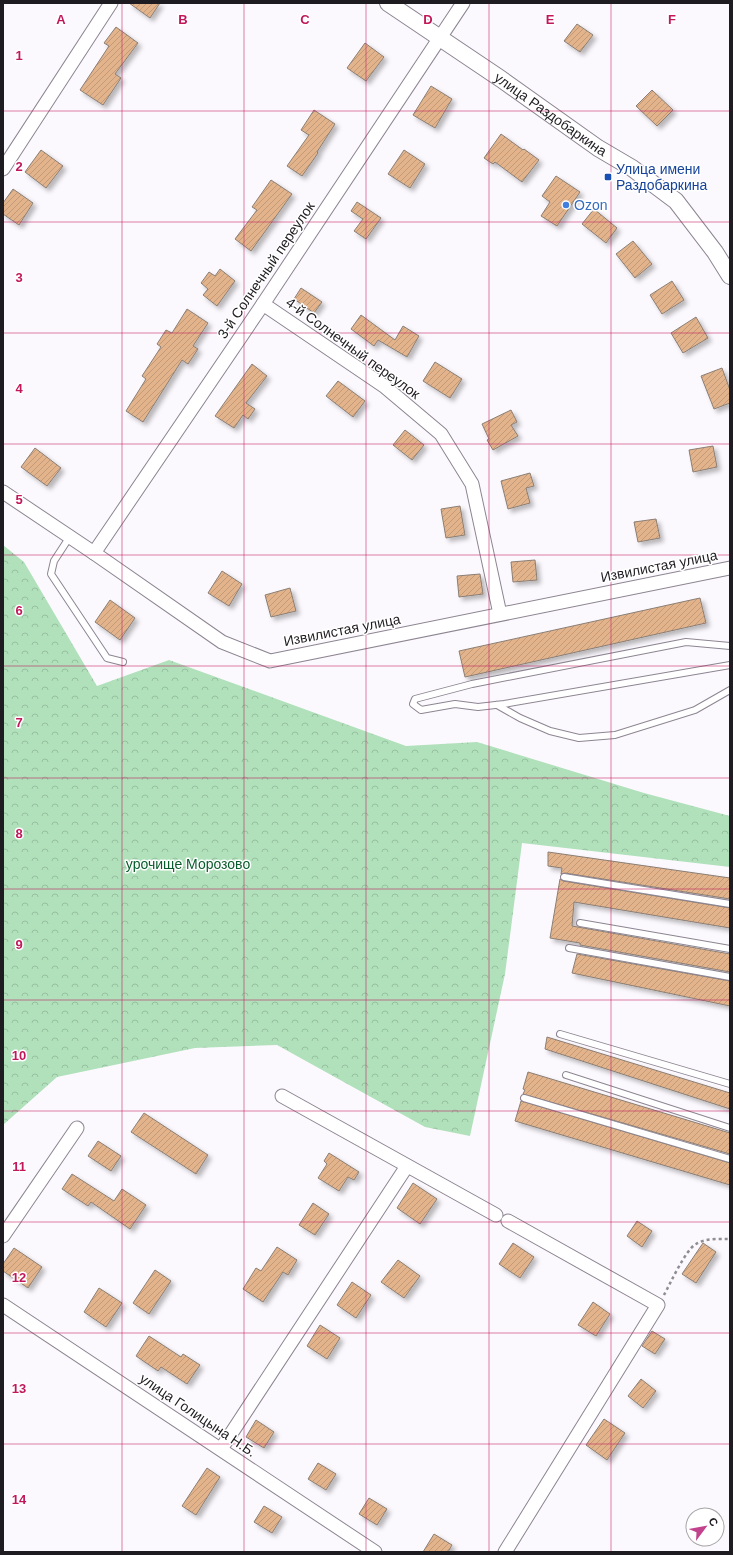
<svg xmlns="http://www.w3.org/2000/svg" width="733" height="1555" font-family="Arial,sans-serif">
<defs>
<pattern id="forest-crowns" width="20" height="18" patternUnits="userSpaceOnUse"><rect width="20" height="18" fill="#b0e1bb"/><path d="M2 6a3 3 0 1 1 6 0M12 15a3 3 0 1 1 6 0" fill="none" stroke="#97c0a0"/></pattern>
<pattern id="building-hatch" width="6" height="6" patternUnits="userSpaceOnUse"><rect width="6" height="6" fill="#e3b48c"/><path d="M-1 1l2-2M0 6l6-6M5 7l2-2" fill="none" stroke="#c29a78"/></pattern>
<filter id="shadow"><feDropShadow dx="3.5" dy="3.5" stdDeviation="2" flood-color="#0004"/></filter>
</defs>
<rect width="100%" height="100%" fill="#fcf9fe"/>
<path fill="url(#forest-crowns)" d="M 3,545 L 24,562 L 97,686 L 169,660 L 406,746 L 477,742 L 644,793 L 730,816 L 730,867 L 522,843 L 505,974 L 470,1136 L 425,1127 L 277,1045 L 195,1048 L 57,1077 L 3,1125 Z"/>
<g fill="url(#building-hatch)" stroke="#8a7e74" filter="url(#shadow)">
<path d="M 129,3 L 160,3 L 150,18 Z"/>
<path d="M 577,24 L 593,35 L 580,52 L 564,41 Z"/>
<path d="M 116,27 L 138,43 L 115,74 L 121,78 L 103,105 L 80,90 L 109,46 L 104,43 Z"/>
<path d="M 365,43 L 384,57 L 366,81 L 347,68 Z"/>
<path d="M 431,86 L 452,99 L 435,128 L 413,115 Z"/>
<path d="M 652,90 L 673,110 L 657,126 L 636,106 Z"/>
<path d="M 314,110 L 335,124 L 317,152 L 318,153 L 302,176 L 287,166 L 309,135 L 301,130 Z"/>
<path d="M 501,134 L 523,150 L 524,149 L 539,160 L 522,182 L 495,162 L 493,164 L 484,158 Z"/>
<path d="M 41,150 L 63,166 L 46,188 L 25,172 Z"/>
<path d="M 404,150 L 425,164 L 410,188 L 388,174 Z"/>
<path d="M 556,176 L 580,192 L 557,226 L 541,216 L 550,202 L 542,196 Z"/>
<path d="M 271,180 L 292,194 L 251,251 L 235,239 L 257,210 L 252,207 Z"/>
<path d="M 13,189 L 33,203 L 19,225 L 3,214 L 3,203 Z"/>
<path d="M 357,202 L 381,218 L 366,239 L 354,231 L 363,219 L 351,211 Z"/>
<path d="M 594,209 L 617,228 L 606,243 L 582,224 Z"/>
<path d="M 633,241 L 652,264 L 635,278 L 616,254 Z"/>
<path d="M 220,269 L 235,281 L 217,306 L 203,295 L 208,289 L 201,283 L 209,272 L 215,276 Z"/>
<path d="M 672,281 L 684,300 L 662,314 L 650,295 Z"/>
<path d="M 301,288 L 322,302 L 314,313 L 294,299 Z"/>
<path d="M 187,309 L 208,323 L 193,346 L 198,349 L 188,364 L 182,360 L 143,422 L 126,411 L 146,379 L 142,376 L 161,347 L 157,344 L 166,330 L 172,333 Z"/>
<path d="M 361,315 L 395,340 L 403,326 L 419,336 L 407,357 L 378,340 L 374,346 L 351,329 Z"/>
<path d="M 696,317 L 708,338 L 683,353 L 671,333 Z"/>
<path d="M 435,362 L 462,379 L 450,398 L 423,381 Z"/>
<path d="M 252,364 L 267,376 L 246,403 L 255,409 L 248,419 L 243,415 L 234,428 L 215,416 Z"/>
<path d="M 722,368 L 730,390 L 730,403 L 714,409 L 701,376 Z"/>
<path d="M 338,381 L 365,401 L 353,417 L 326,396 Z"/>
<path d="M 511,410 L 517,422 L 511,425 L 518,436 L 493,450 L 487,440 L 489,439 L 482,424 Z"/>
<path d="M 405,430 L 424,445 L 412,460 L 393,445 Z"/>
<path d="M 713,446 L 717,467 L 693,472 L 689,450 Z"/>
<path d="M 35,448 L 61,468 L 47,486 L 21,467 Z"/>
<path d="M 530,473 L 534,486 L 526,488 L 530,503 L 508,509 L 501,481 Z"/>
<path d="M 460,506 L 465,535 L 446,538 L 441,509 Z"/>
<path d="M 656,519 L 660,538 L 638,542 L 634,522 Z"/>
<path d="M 535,560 L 537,580 L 513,582 L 511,562 Z"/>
<path d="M 222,571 L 242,584 L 229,606 L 208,593 Z"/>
<path d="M 480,574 L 483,594 L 459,597 L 457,576 Z"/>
<path d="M 290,588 L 296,611 L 271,617 L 265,595 Z"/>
<path d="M 700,598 L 706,623 L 465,677 L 459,651 Z"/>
<path d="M 110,600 L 135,618 L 120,640 L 95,622 Z"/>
<path d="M 548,852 L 730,878 L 730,899 L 565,873 L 561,874 L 562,868 L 548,866 Z"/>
<path d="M 560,879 L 563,881 L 730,908 L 730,928 L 574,902 L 572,926 L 730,954 L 730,972 L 580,945 L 580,943 L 550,938 Z"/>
<path d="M 577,954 L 730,981 L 730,1006 L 572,973 Z"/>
<path d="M 547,1037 L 730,1093 L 730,1109 L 545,1049 Z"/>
<path d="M 528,1072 L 730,1133 L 730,1154 L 523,1094 L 525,1090 L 523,1089 Z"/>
<path d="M 521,1101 L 730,1163 L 730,1185 L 515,1121 Z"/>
<path d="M 144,1113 L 208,1155 L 196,1174 L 131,1132 Z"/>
<path d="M 98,1141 L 121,1156 L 111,1171 L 88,1156 Z"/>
<path d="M 329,1153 L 359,1172 L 354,1180 L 348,1177 L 339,1191 L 318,1178 L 327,1164 L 324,1161 Z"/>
<path d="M 72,1174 L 114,1201 L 122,1189 L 146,1205 L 130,1229 L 91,1202 L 88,1206 L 62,1189 Z"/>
<path d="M 413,1183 L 437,1199 L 420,1224 L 397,1208 Z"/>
<path d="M 313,1203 L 329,1214 L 315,1235 L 299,1225 Z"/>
<path d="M 637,1221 L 652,1231 L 642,1247 L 627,1236 Z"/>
<path d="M 513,1243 L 534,1257 L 520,1278 L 499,1264 Z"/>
<path d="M 703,1243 L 716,1252 L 696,1283 L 682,1274 Z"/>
<path d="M 277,1247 L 297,1260 L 288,1275 L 283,1272 L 263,1302 L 243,1289 L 256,1268 L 261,1271 Z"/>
<path d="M 14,1248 L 42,1267 L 28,1288 L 3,1271 L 3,1264 Z"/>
<path d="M 398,1260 L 420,1276 L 404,1298 L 381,1282 Z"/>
<path d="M 155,1270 L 171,1281 L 149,1314 L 133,1303 Z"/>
<path d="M 352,1282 L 371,1295 L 356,1318 L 337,1305 Z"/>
<path d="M 99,1288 L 122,1303 L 106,1327 L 84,1312 Z"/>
<path d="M 593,1302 L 610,1314 L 596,1336 L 578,1325 Z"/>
<path d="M 320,1325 L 340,1338 L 327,1359 L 307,1346 Z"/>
<path d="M 652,1331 L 665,1339 L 655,1354 L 642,1346 Z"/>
<path d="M 149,1336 L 181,1357 L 183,1354 L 200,1365 L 187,1384 L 161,1367 L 158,1371 L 136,1356 Z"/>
<path d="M 641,1379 L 656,1391 L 643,1408 L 628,1396 Z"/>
<path d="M 604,1419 L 625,1433 L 607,1460 L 586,1445 Z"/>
<path d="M 256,1420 L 274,1432 L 264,1448 L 246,1437 Z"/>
<path d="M 318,1463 L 336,1474 L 326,1490 L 308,1479 Z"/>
<path d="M 207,1468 L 220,1477 L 196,1515 L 182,1506 Z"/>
<path d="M 369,1498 L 387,1509 L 377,1525 L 359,1514 Z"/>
<path d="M 264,1506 L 282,1517 L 272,1533 L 254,1522 Z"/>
<path d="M 434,1534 L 452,1545 L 448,1552 L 423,1552 Z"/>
</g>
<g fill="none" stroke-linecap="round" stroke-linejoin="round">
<defs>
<g id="service">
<path d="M 69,538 L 54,561 L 51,574 L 107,658 L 123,662"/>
<path d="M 730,646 L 686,642 L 472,684 L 415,699 L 413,704 L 421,710 L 455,704 L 478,707 L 504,704 L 730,665"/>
<path d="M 497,705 L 520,718 L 550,731 L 579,738 L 615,735 L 695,710 L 730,690"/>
<path d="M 564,877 L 730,904"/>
<path d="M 580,923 L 730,949"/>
<path d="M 569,948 L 730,977"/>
<path d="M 560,1034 L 730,1084"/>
<path d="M 566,1075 L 730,1128"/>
<path d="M 524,1098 L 730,1159"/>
</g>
<g id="minor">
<path d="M 3,169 L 111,3"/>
<path d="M 263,304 L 384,386 L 441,434 L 472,484 L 500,614"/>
<path d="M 3,492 L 94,553 L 222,642 L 270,661 L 730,568"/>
<path d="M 94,553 L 263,304 L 463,3"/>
<path d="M 282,1096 L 496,1215"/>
<path d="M 3,1236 L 77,1128"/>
<path d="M 3,1305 L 375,1552"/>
<path d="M 221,1449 L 407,1166"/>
<path d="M 505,1552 L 658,1305 L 508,1221"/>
</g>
<g id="tertiary">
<path id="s1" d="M 388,3 L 501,79 L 598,148 L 632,168 L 676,201 L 715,252 L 730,276"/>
</g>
</defs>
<use href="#service" stroke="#8d8592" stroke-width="8"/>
<use href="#minor" stroke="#8d8592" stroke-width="15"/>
<use href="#tertiary" stroke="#8d8592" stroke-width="18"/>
<path stroke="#908d92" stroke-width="2.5" stroke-dasharray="3 3" stroke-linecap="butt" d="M 664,1295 C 670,1284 686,1249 696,1244 C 706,1238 719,1239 730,1239"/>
<use href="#service" stroke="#fff" stroke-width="6"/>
<use href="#minor" stroke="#fff" stroke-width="13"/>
<use href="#tertiary" stroke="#fff" stroke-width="16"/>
</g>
<path fill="none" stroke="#c2185b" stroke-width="1" stroke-opacity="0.55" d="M 122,3 L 122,1552M 244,3 L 244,1552M 366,3 L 366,1552M 489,3 L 489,1552M 611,3 L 611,1552M 3,111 L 730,111M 3,222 L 730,222M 3,333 L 730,333M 3,444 L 730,444M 3,555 L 730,555M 3,666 L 730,666M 3,778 L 730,778M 3,889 L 730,889M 3,1000 L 730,1000M 3,1111 L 730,1111M 3,1222 L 730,1222M 3,1333 L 730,1333M 3,1444 L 730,1444"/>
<rect fill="#1a4fb4" stroke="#fff" stroke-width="1.5" x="604" y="173" width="8" height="8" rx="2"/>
<circle fill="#3f7fe0" stroke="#fff" stroke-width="1.5" cx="566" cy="205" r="4"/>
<g text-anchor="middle" stroke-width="3" stroke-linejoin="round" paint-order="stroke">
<g font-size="14" fill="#1f1c21" stroke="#fff">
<text dy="5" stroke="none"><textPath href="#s1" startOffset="197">улица Раздобаркина</textPath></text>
<text transform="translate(266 270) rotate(-56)" y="5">3-й Солнечный переулок</text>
<text transform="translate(353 348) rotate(36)" y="5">4-й Солнечный переулок</text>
<text transform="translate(659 566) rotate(-11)" y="5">Извилистая улица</text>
<text transform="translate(342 630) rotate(-11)" y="5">Извилистая улица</text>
<text transform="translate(198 1415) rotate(34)" y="5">улица Голицына Н.Б.</text>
</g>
<g font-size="14" fill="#164399" stroke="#fff" text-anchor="start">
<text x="616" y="174">Улица имени<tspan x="616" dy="16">Раздобаркина</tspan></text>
</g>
<g font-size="14" fill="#366cbe" stroke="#fff" text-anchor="start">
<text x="574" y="210">Ozon</text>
</g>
<g font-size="14" fill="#095b2b" stroke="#fff">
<text x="188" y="869">урочище Морозово</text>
</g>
</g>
<g font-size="13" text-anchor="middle" font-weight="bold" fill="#c2185b" stroke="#fff" stroke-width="3" stroke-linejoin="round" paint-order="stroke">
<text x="61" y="24">A</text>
<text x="183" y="24">B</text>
<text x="305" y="24">C</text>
<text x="428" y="24">D</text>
<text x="550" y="24">E</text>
<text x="672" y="24">F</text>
<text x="19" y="60">1</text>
<text x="19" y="171">2</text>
<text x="19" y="282">3</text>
<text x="19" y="393">4</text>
<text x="19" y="504">5</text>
<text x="19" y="615">6</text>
<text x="19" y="727">7</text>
<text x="19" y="838">8</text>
<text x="19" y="949">9</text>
<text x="19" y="1060">10</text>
<text x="19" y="1171">11</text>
<text x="19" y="1282">12</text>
<text x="19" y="1393">13</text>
<text x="19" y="1504">14</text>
</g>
<rect width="733" height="1555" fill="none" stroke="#1f1c21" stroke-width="8"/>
<g transform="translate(705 1527) rotate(58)"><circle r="19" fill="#ffffff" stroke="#a5a4a6"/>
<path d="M0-3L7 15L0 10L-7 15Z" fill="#c2428e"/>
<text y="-6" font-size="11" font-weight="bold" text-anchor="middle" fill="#1f1c21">С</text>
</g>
</svg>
